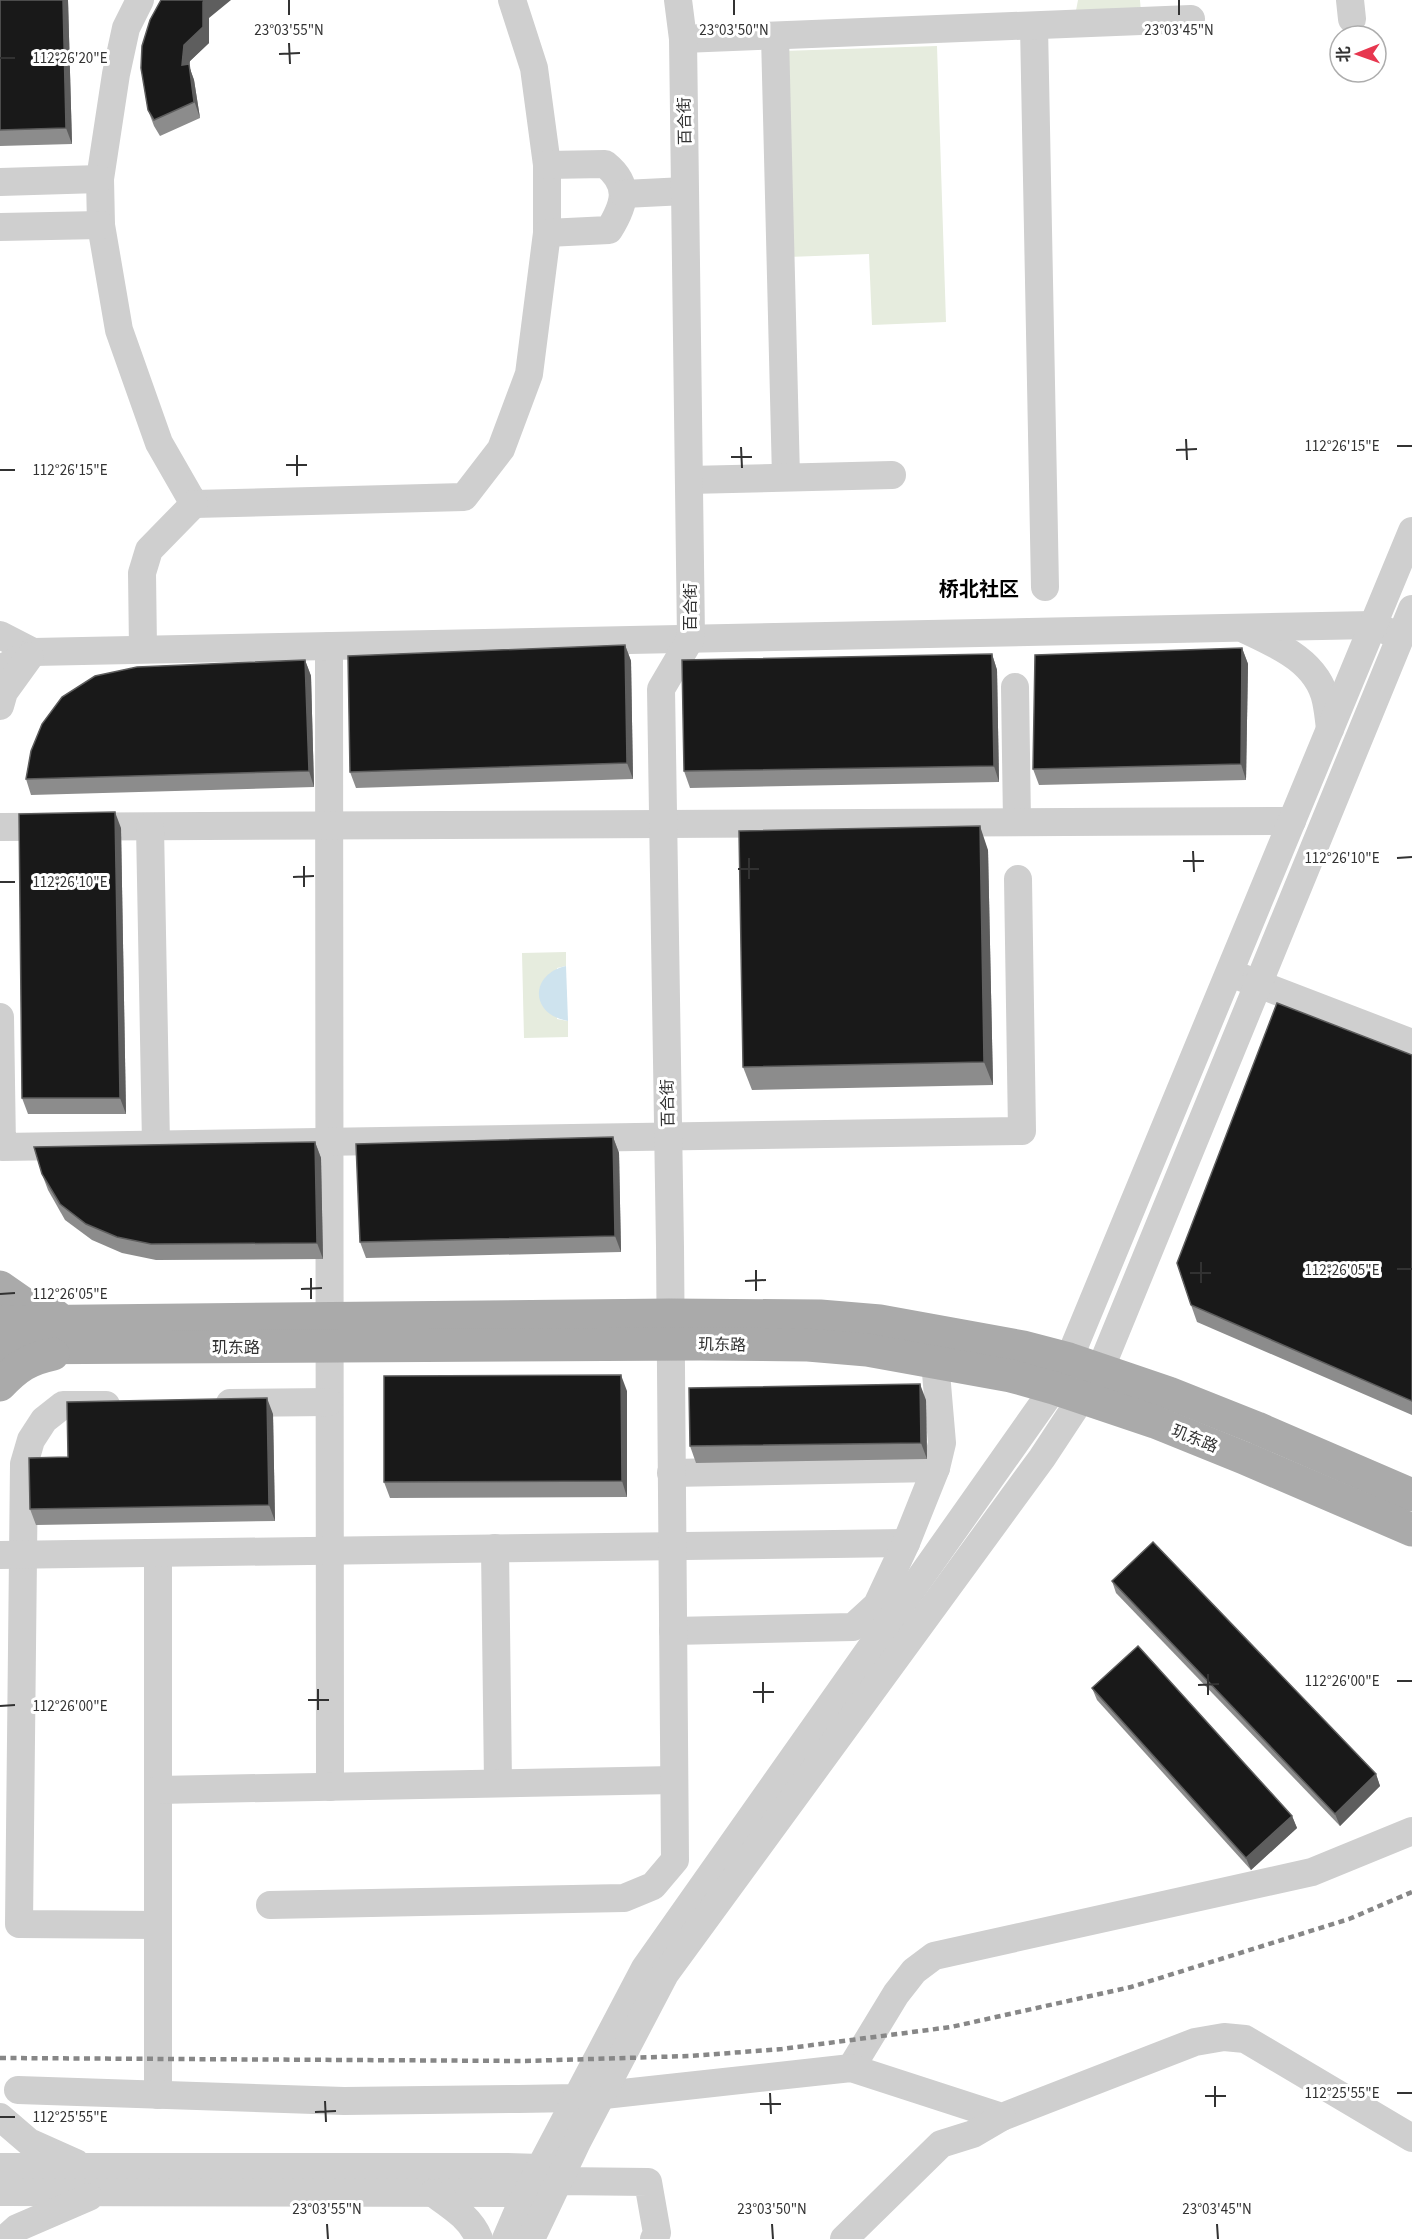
<svg xmlns="http://www.w3.org/2000/svg" width="1412" height="2239" font-family="'Source Sans 3','Noto Sans SC',sans-serif">
<rect width="100%" height="100%" fill="#fff"/>
<g fill="#e6ecde">
<path d="M 1078,0 L 1140,0 L 1141,13 L 1075,16 Z"/>
<path d="M 937,46 L 946,322 L 872,325 L 869,254 L 788,257 L 782,51 Z"/>
<path d="M 566,952 L 566,966 L 557,968 L 557,1019 L 568,1021 L 568,1037 L 524,1038 L 522,953 Z"/>
</g>
<path fill="#cee3ee" d="M 566,966 L 568,1021 C 529,1014 530,974 566,966 Z"/>
<g fill="none" stroke-linecap="round" stroke-linejoin="round">
<g stroke="#cfcfcf" stroke-width="28">
<path d="M 140,0 L 126,28 L 116,74 L 100,179 L 101,225 L 119,330 L 159,443 L 194,504 L 464,497 L 501,449 L 529,374 L 547,233 L 547,165 L 534,68 L 512,0"/>
<path d="M 1350,0 L 1352,19"/>
<path d="M 1034,26 L 1045,587"/>
<path d="M 775,36 L 786,477"/>
<path d="M 683,39 L 1191,19"/>
<path d="M 547,165 L 605,164 C 631,185 625,204 609,230 L 547,233"/>
<path d="M 0,182 L 100,179"/>
<path d="M 624,194 L 685,191"/>
<path d="M 0,227 L 101,225"/>
<path d="M 689,480 L 892,475"/>
<path d="M 1246,630 C 1278,645 1318,662 1326,701 C 1328,710 1329,720 1330,729"/>
<path d="M 0,635 L 33,652"/>
<path d="M 329,646 L 330,1787"/>
<path d="M 143,649 L 142,573 L 149,550 L 194,504"/>
<path d="M 0,669 L 33,652 L 1373,625 L 1387,631"/>
<path d="M 1015,687 L 1017,822"/>
<path d="M 0,706 L 4,692 L 30,656"/>
<path d="M 0,827 L 1292,821"/>
<path d="M 150,827 L 156,1144"/>
<path d="M 1243,978 L 1412,1043"/>
<path d="M 0,1017 L 2,1147 L 1022,1131 L 1018,879"/>
<path d="M 230,1403 L 329,1402"/>
<path d="M 106,1405 L 63,1405 L 44,1420 L 31,1440 L 24,1464 L 19,1924 L 158,1925"/>
<path d="M 671,1473 L 936,1468"/>
<path d="M 495,1548 L 498,1783"/>
<path d="M 158,1553 L 158,2095"/>
<path d="M 0,1555 L 906,1543"/>
<path d="M 673,1631 L 853,1627 L 877,1605 L 906,1543 L 936,1468 L 942,1443 L 935,1361"/>
<path d="M 158,1790 L 674,1780"/>
<path d="M 270,1905 L 624,1898 L 653,1886 L 675,1860 L 670,1247 L 661,689 L 691,638 L 683,39 L 678,0"/>
<path d="M 851,2068 L 896,1994 L 914,1971 L 934,1956 L 1312,1872 L 1412,1831"/>
<path d="M 18,2090 L 344,2101 L 518,2099 L 577,2098 L 851,2068 L 1002,2117 L 1195,2042 L 1224,2037 L 1245,2039 L 1412,2138"/>
<path d="M 0,2117 L 29,2142 L 76,2163"/>
<path d="M 0,2167 L 506,2167 L 540,2168 L 553,2177"/>
<path d="M 0,2192 L 527,2193 L 559,2181 L 648,2182 L 657,2233 L 654,2239"/>
<path d="M 433,2193 C 451,2206 471,2218 479,2239"/>
<path d="M 5,2239 L 17,2228 L 89,2197"/>
<path d="M 506,2239 L 521,2204 L 645,1968 L 1054,1388 L 1069,1359 L 1412,531"/>
<path d="M 531,2239 L 577,2142 L 665,1974 L 1042,1458 L 1100,1370 L 1412,609"/>
<path d="M 844,2239 L 941,2144 L 973,2134 L 1002,2117"/>
</g>
<g stroke="#aaa" stroke-width="33">
<path d="M 0,1287 L 23,1303 L 56,1316"/>
<path d="M 0,1322 L 670,1315 L 820,1316 L 880,1321 L 1023,1347 L 1069,1359 L 1169,1393 L 1257,1428 L 1412,1495"/>
<path d="M 0,1348 L 700,1344 L 808,1345 L 867,1350 L 1011,1376 L 1054,1388 L 1155,1422 L 1244,1458 L 1412,1530"/>
<path d="M 0,1385 C 17,1367 29,1359 53,1354"/>
</g>
<path stroke="#878787" stroke-width="4.5" stroke-dasharray="6 4.5" stroke-linecap="butt" d="M 0,2058 L 525,2061 L 690,2056 L 782,2049 L 951,2027 L 1131,1987 L 1349,1919 L 1412,1892"/>
</g>
<g fill="#8c8c8c">
<path d="M 0,0 L 68,0 L 72,144 L 0,146 Z"/>
<path d="M 209,18 L 209,43 L 190,61 L 189,66 L 194,80 L 200,118 L 160,136 L 154,126 L 148,110 Z"/>
<path d="M 625,645 L 631,661 L 633,779 L 356,788 L 350,772 Z"/>
<path d="M 1242,648 L 1248,664 L 1246,780 L 1039,785 L 1033,769 Z"/>
<path d="M 992,654 L 997,670 L 999,782 L 690,788 L 684,771 Z"/>
<path d="M 305,660 L 311,676 L 314,787 L 31,795 L 26,779 Z"/>
<path d="M 121,828 L 126,1114 L 28,1114 L 22,1098 Z"/>
<path d="M 988,850 L 993,1085 L 752,1090 L 743,1067 Z"/>
<path d="M 1412,1055 L 1412,1415 L 1197,1322 L 1191,1305 Z"/>
<path d="M 613,1137 L 619,1153 L 621,1252 L 366,1258 L 360,1242 Z"/>
<path d="M 315,1142 L 321,1158 L 323,1259 L 156,1260 L 122,1253 L 92,1240 L 65,1220 L 48,1190 L 42,1174 Z"/>
<path d="M 627,1391 L 627,1497 L 390,1498 L 384,1482 Z"/>
<path d="M 926,1400 L 927,1459 L 696,1463 L 690,1446 Z"/>
<path d="M 273,1414 L 275,1521 L 36,1525 L 30,1509 L 68,1457 Z"/>
<path d="M 1112,1581 L 1376,1774 L 1380,1786 L 1340,1826 L 1116,1593 Z"/>
<path d="M 1092,1688 L 1292,1816 L 1297,1828 L 1251,1870 L 1097,1700 Z"/>
</g>
<g fill="#5e5e5e">
<path d="M 63,0 L 68,0 L 72,144 L 66,128 Z"/>
<path d="M 205,0 L 231,0 L 209,18 L 209,43 L 190,61 L 189,66 L 194,80 L 200,118 L 182,65 L 184,45 L 203,2 Z"/>
<path d="M 625,645 L 631,661 L 633,779 L 627,763 Z"/>
<path d="M 1242,648 L 1248,664 L 1246,780 L 1241,764 Z"/>
<path d="M 992,654 L 997,670 L 999,782 L 994,766 Z"/>
<path d="M 305,660 L 311,676 L 314,787 L 309,771 Z"/>
<path d="M 115,812 L 121,828 L 126,1114 L 120,1098 Z"/>
<path d="M 980,826 L 988,850 L 993,1085 L 984,1062 Z"/>
<path d="M 613,1137 L 619,1153 L 621,1252 L 615,1236 Z"/>
<path d="M 315,1142 L 321,1158 L 323,1259 L 317,1243 Z"/>
<path d="M 621,1375 L 627,1391 L 627,1497 L 622,1481 Z"/>
<path d="M 920,1384 L 926,1400 L 927,1459 L 921,1443 Z"/>
<path d="M 267,1398 L 273,1414 L 275,1521 L 269,1505 Z"/>
<path d="M 1376,1774 L 1380,1786 L 1340,1826 L 1335,1814 Z"/>
<path d="M 1292,1816 L 1297,1828 L 1251,1870 L 1246,1858 Z"/>
</g>
<g fill="#191919" stroke="#5e5e5e" stroke-width="1.5">
<path d="M 0,0 L 63,0 L 66,128 L 0,130 Z"/>
<path d="M 161,0 L 205,0 L 203,2 L 203,27 L 184,45 L 182,65 L 189,64 L 194,102 L 154,120 L 148,110 L 141,68 L 142,46 L 150,20 Z"/>
<path d="M 625,645 L 627,763 L 350,772 L 348,656 Z"/>
<path d="M 1242,648 L 1241,764 L 1033,769 L 1035,655 Z"/>
<path d="M 992,654 L 994,766 L 684,771 L 682,660 Z"/>
<path d="M 305,660 L 309,771 L 26,779 L 31,751 L 42,724 L 62,697 L 95,676 L 137,667 Z"/>
<path d="M 115,812 L 120,1098 L 22,1098 L 19,814 Z"/>
<path d="M 980,826 L 984,1062 L 743,1067 L 739,831 Z"/>
<path d="M 1277,1003 L 1412,1055 L 1412,1401 L 1191,1305 L 1177,1263 Z"/>
<path d="M 613,1137 L 615,1236 L 360,1242 L 356,1144 Z"/>
<path d="M 315,1142 L 317,1243 L 151,1244 L 117,1237 L 86,1224 L 60,1204 L 42,1174 L 34,1147 Z"/>
<path d="M 621,1375 L 622,1481 L 384,1482 L 384,1376 Z"/>
<path d="M 920,1384 L 921,1443 L 690,1446 L 689,1388 Z"/>
<path d="M 267,1398 L 269,1505 L 30,1509 L 29,1458 L 68,1457 L 67,1402 Z"/>
<path d="M 1153,1542 L 1376,1774 L 1335,1814 L 1112,1581 Z"/>
<path d="M 1138,1646 L 1292,1816 L 1246,1858 L 1092,1688 Z"/>
</g>
<path fill="none" stroke="#323232" stroke-width="2" d="M 289,0 L 289,15M 734,0 L 734,15M 1179,0 L 1179,15M 289,43 L 290,64M 279,54 L 300,53M 0,58 L 15,58M 1186,439 L 1187,460M 1397,446 L 1412,446M 741,447 L 742,468M 1176,450 L 1197,449M 297,455 L 297,476M 731,457 L 752,457M 286,465 L 307,465M 0,470 L 15,470M 1193,851 L 1194,872M 749,858 L 749,879M 1397,858 L 1412,857M 1183,861 L 1204,861M 304,866 L 304,887M 738,869 L 759,869M 293,877 L 314,876M 0,882 L 15,882M 1201,1262 L 1201,1283M 1397,1269 L 1412,1269M 756,1270 L 756,1291M 1190,1273 L 1211,1273M 311,1278 L 311,1299M 745,1281 L 766,1280M 301,1289 L 322,1288M 0,1294 L 15,1293M 1208,1674 L 1208,1695M 1397,1681 L 1412,1681M 763,1682 L 763,1703M 1198,1685 L 1219,1684M 318,1689 L 318,1710M 753,1692 L 774,1692M 308,1700 L 329,1700M 0,1706 L 15,1705M 1215,2086 L 1215,2107M 770,2093 L 771,2114M 1397,2093 L 1412,2093M 1205,2096 L 1226,2096M 325,2101 L 326,2122M 760,2104 L 781,2104M 315,2112 L 336,2111M 0,2117 L 15,2117M 327,2224 L 328,2239M 772,2224 L 773,2239M 1217,2224 L 1218,2239"/>
<g text-anchor="middle" stroke-width="6" stroke-linejoin="round" paint-order="stroke">
<g font-size="16" fill="#323232" stroke="#fff">
<text transform="translate(684 121) rotate(-91)" y="6">百合街</text>
<text transform="translate(690 607) rotate(-90)" y="6">百合街</text>
<text transform="translate(667 1103) rotate(-91)" y="6">百合街</text>
<text transform="translate(722 1344) rotate(1)" y="6">玑东路</text>
<text x="236" y="1353">玑东路</text>
<text transform="translate(1195 1438) rotate(22)" y="6">玑东路</text>
</g>
<g font-size="20" font-weight="bold" fill="#000" stroke="#fff">
<text x="979" y="596">桥北社区</text>
</g>
</g>
<g font-size="15" text-anchor="middle" fill="#323232" stroke="#fff" stroke-width="6" stroke-linejoin="round" paint-order="stroke">
<text x="289" y="35">23°03'55"N</text>
<text x="734" y="35">23°03'50"N</text>
<text x="1179" y="35">23°03'45"N</text>
<text x="70" y="63">112°26'20"E</text>
<text x="1342" y="451">112°26'15"E</text>
<text x="70" y="475">112°26'15"E</text>
<text x="1342" y="863">112°26'10"E</text>
<text x="70" y="887">112°26'10"E</text>
<text x="1342" y="1275">112°26'05"E</text>
<text x="70" y="1299">112°26'05"E</text>
<text x="1342" y="1686">112°26'00"E</text>
<text x="70" y="1711">112°26'00"E</text>
<text x="1342" y="2098">112°25'55"E</text>
<text x="70" y="2122">112°25'55"E</text>
<text x="327" y="2214">23°03'55"N</text>
<text x="772" y="2214">23°03'50"N</text>
<text x="1217" y="2214">23°03'45"N</text>
</g>
<g transform="translate(1358 54) rotate(269)"><circle r="28" fill="#ffffff" stroke="#adadad" stroke-width="1.5"/>
<path d="M0-4.5L10 22L0 15L-10 22Z" fill="#e7374f"/>
<text y="-9" font-size="16" font-weight="bold" text-anchor="middle" fill="#323232">北</text>
</g>
</svg>
